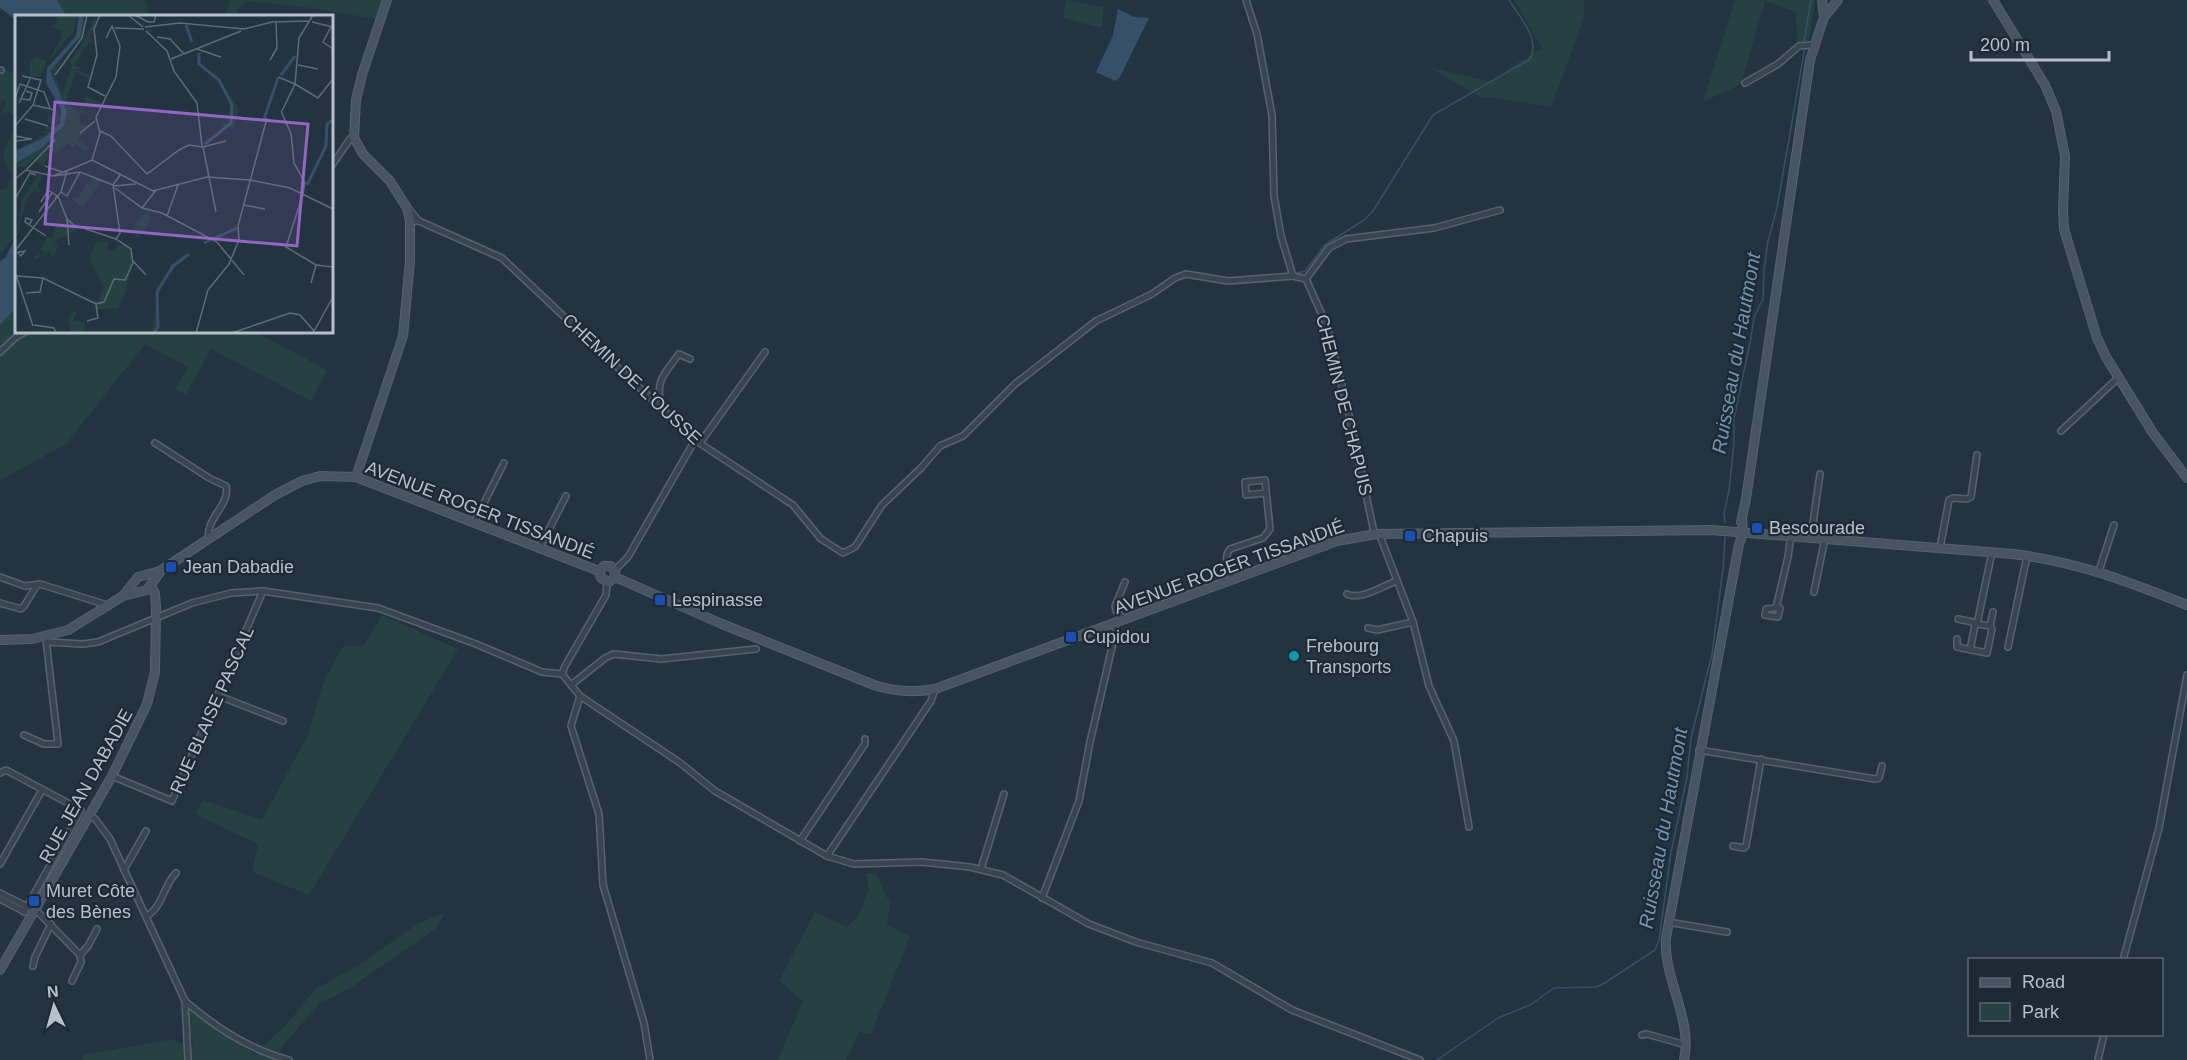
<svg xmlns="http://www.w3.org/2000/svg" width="2187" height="1060" font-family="Arial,sans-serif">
<rect width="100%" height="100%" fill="#243341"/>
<g fill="#264142">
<path d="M 57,0 L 144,0 L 150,16 L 67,16 Z"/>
<path d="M 230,0 L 384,0 L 376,19 L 311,8 L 246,1 L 239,8 L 237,16 L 226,16 Z"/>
<path d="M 1066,0 L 1104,7 L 1101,28 L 1063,18 Z"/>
<path d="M 1514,0 L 1584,0 L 1584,17 L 1551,107 L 1489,97 L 1482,98 L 1430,68 L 1489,81 L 1542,48 Z"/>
<path d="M 1735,0 L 1815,0 L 1809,43 L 1797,42 L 1796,12 L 1765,1 L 1741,84 L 1703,102 Z"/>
<path d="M 4,69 L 12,72 L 16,71 L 16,236 L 0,254 L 0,190 L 7,188 C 16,171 7,170 3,154 L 13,130 L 15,115 L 6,112 L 1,114 L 6,104 L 5,101 L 0,100 L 0,70 Z"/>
<path d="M 16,308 L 16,332 L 255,332 L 327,370 L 311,401 L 211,349 L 186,394 L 175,390 L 188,367 L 145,344 L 66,444 L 0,480 L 0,325 Z"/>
<path d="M 382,615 L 458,649 L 309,895 L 252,872 L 258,844 L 195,814 L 203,800 L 262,820 L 308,735 L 324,681 L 343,646 L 363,646 Z"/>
<path d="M 866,873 L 876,873 L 890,904 L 887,924 L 909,936 L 909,939 L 871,1034 L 859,1032 L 846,1060 L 778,1060 L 803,1001 L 779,981 L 815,912 L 846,927 L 859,916 L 869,888 Z"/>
<path d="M 445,913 L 436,928 L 408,948 L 350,988 L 319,1004 L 282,1046 L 275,1060 L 82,1060 L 84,1055 L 172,1039 L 193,1048 L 188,1009 L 256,1055 L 266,1043 L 288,1023 L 315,989 L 354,968 L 419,923 Z"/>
</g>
<g fill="#375069">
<path d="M 0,0 L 57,0 L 67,16 L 16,16 L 16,20 L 0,8 Z"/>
<path d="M 1118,9 L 1134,17 L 1149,18 L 1120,77 L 1115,81 L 1096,72 L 1113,35 Z"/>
<path d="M 16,239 L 16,308 L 0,325 L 0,261 L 6,257 L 14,240 Z"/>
</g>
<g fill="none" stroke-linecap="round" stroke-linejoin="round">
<g stroke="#375069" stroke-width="1.5">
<path d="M 1804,41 L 1811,0"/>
<path d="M 1294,274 L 1305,271 L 1325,245 L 1364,220 L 1373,211 L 1433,115 L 1529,60 C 1542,40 1520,18 1509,0"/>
<path d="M 1725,523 L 1724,513 L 1729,491 L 1734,442 L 1734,418 L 1751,338 L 1754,317 L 1763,299 L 1764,270 L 1768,241 L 1777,208 L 1805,47"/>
<path d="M 1437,1060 L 1498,1018 L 1530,1005 L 1554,988 L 1596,987 L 1603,984 L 1655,950 L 1659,940 L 1671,852 L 1687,777 L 1691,738 L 1712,654 L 1723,569 L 1725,537"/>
</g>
<defs>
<g id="street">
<path d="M 1246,0 L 1257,34 L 1272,115 L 1274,196 L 1281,236 L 1293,276"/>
<path d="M 0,70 L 1,70"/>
<path d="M 1745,83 L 1778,64 L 1799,46 L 1813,45"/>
<path d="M 332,165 L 350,139 L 354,138"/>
<path d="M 406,206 L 419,221"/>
<path d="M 410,221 L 419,221 L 502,258 L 695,440 L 793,505 L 821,539 L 843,553 L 855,547 L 882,505 L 921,468 L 940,446 L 963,436 L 1015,384 L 1096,321 L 1152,294 L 1175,278 L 1186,274 L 1228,281 L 1293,276 L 1306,279"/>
<path d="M 1306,279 L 1327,326 L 1347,406 L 1374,532 L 1380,536 L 1413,622 L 1429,686 L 1454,741 L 1469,827"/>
<path d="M 1306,279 L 1329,248 L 1346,239 L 1434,228 L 1500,210"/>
<path d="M 0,352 L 16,337 L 25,332"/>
<path d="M 662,408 C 654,382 664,374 679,354 L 690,359"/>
<path d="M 2061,431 L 2118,378"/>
<path d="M 155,443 L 209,478 L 226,486 C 231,504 205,519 209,538"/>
<path d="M 700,443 L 765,352"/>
<path d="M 474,523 L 504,463"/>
<path d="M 1811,537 L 1820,474"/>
<path d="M 1940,548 L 1949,500 L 1953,498 L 1967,499 L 1971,497 L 1977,455"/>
<path d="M 539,549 L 566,496"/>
<path d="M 1992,552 L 1977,624 L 1990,626 L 1993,612"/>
<path d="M 615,570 L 628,557 L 695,440"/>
<path d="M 2099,571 L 2114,525"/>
<path d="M 0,577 L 25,586 L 40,584 L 107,605"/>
<path d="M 1234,579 C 1230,569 1222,559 1230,549 L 1263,538 L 1270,529 L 1265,480 L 1245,482 L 1246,495 L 1266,493"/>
<path d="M 607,582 L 606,595 L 565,666 L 562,674 L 580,696 L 571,726 L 599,814 L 603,885 L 644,1023 L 650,1060"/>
<path d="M 1125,582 L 1115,606 L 1116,611 L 1125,620"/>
<path d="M 1814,592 L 1825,538"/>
<path d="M 1347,594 C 1360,601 1383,586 1396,581"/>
<path d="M 0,603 L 21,609 L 24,606 L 37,585"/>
<path d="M 1776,606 L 1780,608 L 1778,617 L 1765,615 L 1766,609 L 1776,608 L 1788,557 L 1791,535"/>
<path d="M 1958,619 L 1977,623"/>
<path d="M 1368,628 L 1377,630 L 1413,622"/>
<path d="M 1957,639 L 1957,647 L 1987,653 L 1992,629 L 1990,625"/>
<path d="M 47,642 L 83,644 L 98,642 L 192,603 L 231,593 L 263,591 L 378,608 L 476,644 L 542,672 L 562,674"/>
<path d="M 2008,647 L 2027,556"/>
<path d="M 1970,650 L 1975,625 L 1977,624"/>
<path d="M 571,685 L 605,658 L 614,654 L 661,659 L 756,649"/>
<path d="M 219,696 L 283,721"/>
<path d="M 580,696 L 679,762 L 715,791 L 827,856 L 854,864 L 922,862 L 970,867 L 1003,875 L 1089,924 L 1136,942 L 1212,963 L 1292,1010 L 1420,1060"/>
<path d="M 24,735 L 44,744 L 58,744 L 46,639"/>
<path d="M 1699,750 L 1875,779 L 1879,778 L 1882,766"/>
<path d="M 0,773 L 6,770 L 81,810 L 24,912"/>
<path d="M 112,776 L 172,801 L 263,591"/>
<path d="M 89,814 L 96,820 L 110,839 L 185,1001 C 215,1027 250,1050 289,1060"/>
<path d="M 800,841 L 865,744 L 865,739"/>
<path d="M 1733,846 L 1744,848 L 1746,846 L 1761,759"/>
<path d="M 827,856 L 931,701 L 935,689"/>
<path d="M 0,864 L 42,790"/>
<path d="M 981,869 L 1004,794"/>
<path d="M 124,870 L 146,831"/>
<path d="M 0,893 L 30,908"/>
<path d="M 1042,898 L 1079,801 L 1090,742 L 1116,630 L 1114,624"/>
<path d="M 0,899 L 25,912"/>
<path d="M 35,909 L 80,955 L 81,962 L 72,981"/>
<path d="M 146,916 C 162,909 164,884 176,873"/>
<path d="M 1668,922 L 1727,932"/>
<path d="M 80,955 L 88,946 L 97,929"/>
<path d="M 2123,960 L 2159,828 L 2187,675"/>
<path d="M 33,966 L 35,957 L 51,924"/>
<path d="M 185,1001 L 188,1060"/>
<path d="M 1642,1035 L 1647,1034 L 1686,1045"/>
<path d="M 2098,1060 L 2104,1034"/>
</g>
<g id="secondary">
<path d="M 1822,0 L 1824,17"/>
<path d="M 1993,0 L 2045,85 L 2056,111 L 2065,156 L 2063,210 L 2064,229 L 2097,338 L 2106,357 L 2153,433 L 2187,478"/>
<path d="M 356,477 L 403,336 L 410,261 L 410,221 L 407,208 L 390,181 L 363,154 L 354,138 L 356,100 L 362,75 L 387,0"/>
<path d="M 1741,522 L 1746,499 L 1810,60 L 1824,17 L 1838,0"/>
<path d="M 599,571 L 604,566 L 611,566 L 615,572 L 615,577"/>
<path d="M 599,571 L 601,578 L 609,582 L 615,577"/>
<path d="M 615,577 L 722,624 L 874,685 C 895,692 913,693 935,689 L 1337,541 L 1376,534 L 1711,530 L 2013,554 C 2078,562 2127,581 2187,605"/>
<path d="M 123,596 L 138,577 L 160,571 L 275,495 L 302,481 L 320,476 L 356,477 L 599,571"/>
<path d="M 0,640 L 32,639 L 68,630 L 123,596 L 147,590 L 160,572"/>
<path d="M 0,970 L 112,776 L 147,704 L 155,672 L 156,608 L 155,593 L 151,586"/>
<path d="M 1684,1060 C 1693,1018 1663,979 1666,938 L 1739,544 L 1743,534 L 1742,518"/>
</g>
</defs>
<use href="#street" stroke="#56636e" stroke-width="8"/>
<use href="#secondary" stroke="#56636e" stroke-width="10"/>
<use href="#street" stroke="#384551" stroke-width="5"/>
<use href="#secondary" stroke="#465464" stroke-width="8"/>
</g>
<g fill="#1a4fb4" stroke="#1d2a36" stroke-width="2">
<rect x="1751" y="522" width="12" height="12" rx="3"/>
<rect x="1404" y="530" width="12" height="12" rx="3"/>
<rect x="165" y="561" width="12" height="12" rx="3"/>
<rect x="654" y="594" width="12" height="12" rx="3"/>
<rect x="1065" y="631" width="12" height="12" rx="3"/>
<rect x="28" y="895" width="12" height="12" rx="3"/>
</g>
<circle fill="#0f9aa8" stroke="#1d2a36" stroke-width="2" cx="1294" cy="656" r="6"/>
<g text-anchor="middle" stroke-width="4.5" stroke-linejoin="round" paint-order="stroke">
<g font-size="18" fill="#b5c0cb" stroke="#1d2a36">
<text transform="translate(632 379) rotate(43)" y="6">CHEMIN DE L'OUSSE</text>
<text transform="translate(1344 405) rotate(76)" y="6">CHEMIN DE CHAPUIS</text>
<text transform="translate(480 510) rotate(21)" y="6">AVENUE ROGER TISSANDIÉ</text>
<text transform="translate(1229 567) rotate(-20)" y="6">AVENUE ROGER TISSANDIÉ</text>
<text transform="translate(212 710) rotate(-66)" y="6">RUE BLAISE PASCAL</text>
<text transform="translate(86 786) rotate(-61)" y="6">RUE JEAN DABADIE</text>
</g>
<g font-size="18" fill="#b5c0cb" stroke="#1d2a36" text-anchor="start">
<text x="1769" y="534">Bescourade</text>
<text x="1422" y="542">Chapuis</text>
<text x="183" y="573">Jean Dabadie</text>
<text x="672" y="606">Lespinasse</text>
<text x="1083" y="643">Cupidou</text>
<text x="1306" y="652">Frebourg<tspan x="1306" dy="21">Transports</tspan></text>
<text x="46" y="897">Muret Côte<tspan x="46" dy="21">des Bènes</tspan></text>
</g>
<g font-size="20" font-style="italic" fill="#7493b0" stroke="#1d2a36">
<text transform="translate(1736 353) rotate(-80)" y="7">Ruisseau du Hautmont</text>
<text transform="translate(1663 828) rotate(-80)" y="7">Ruisseau du Hautmont</text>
</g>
</g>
<g transform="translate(15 15)">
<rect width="318" height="318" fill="#243341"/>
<path d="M 41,0 L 63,0 L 59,15 L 33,48 L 46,23 L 46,15 L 36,12 L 42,8 ZM 69,0 L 69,20 L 45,46 L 40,60 L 47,80 L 57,51 L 55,46 L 70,25 L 80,2 L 84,3 L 74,22 L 81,29 L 75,27 L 69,33 L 60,50 L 68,54 L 59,54 L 74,60 L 74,64 L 61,57 L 51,86 L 64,99 L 71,81 L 86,88 L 84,92 L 68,90 L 67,96 L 80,101 L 66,98 L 64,108 L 75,112 L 62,124 L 74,133 L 72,136 L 61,129 L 58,134 L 54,128 L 32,144 L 28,153 L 20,143 L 10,152 L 0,151 L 42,120 L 52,96 L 35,56 L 60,29 ZM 21,42 L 32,46 L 24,62 L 15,61 L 15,47 ZM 209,72 L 224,94 L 218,114 L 205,109 L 218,107 L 214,100 L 217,91 ZM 43,94 L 45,105 L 40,115 L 29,123 L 0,136 L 31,119 L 26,116 L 34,116 L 29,113 L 37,110 L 32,107 L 34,98 L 39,108 L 38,97 ZM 24,159 L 28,163 L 23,169 L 25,177 L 19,176 L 11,185 L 0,228 L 8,183 ZM 78,161 L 87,166 L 67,193 L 55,182 L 62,183 ZM 83,196 L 62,210 L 60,214 L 66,219 L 59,216 L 39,227 L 43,230 L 39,242 L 33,236 L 29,241 L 17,245 L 24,237 L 25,241 L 31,238 L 25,234 L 33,222 L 37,223 L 40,209 L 52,209 L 52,205 L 59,211 ZM 133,196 L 136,204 L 124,223 L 118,219 L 120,207 ZM 94,226 L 92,234 L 96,236 L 108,228 L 115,233 L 118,247 L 111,273 L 133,283 L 112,274 L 103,293 L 78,295 L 81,292 L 77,284 L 83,287 L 89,271 L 74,244 L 81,227 ZM 164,248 L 143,276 L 143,313 L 137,318 L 143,273 L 135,264 L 144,272 L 147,264 L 140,257 L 147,263 L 155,257 L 155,250 ZM 62,296 L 58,306 L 69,307 L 70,318 L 56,318 L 53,306 L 56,298 Z" fill="#264142"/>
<path d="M 64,0 L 69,0 L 65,22 L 35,56 L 52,96 L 49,110 L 28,132 L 0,149 L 0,136 L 29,123 L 45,108 L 46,94 L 31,68 L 32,53 L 61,21 Z" fill="#375069"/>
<path fill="none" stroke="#375069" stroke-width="3" d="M 171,10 L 177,27M 184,38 L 184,49 L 204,65 L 217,90 L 216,108 L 190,129M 266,60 L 280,41M 249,104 L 263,63M 292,170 L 311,131 L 312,109 L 318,105M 189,228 L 222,213M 139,318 L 143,312 L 142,277 L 158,251 L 174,239"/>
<path fill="none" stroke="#5e6b78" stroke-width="1.5" d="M 85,0 L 79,14 L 82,40 L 73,72 L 90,81M 113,0 L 128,12M 120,0 L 133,7 L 139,7 L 141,0M 297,7 L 318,12M 130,12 L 165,8 L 229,14 L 257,7 L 294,6M 316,12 L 308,27 L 318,34M 100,13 L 129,14M 131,16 L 152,36 L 159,56 L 182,88 L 187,131M 142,22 L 155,24 L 169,39M 182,34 L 206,42M 156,44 L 226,16M 255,45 L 262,33 L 261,7M 283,50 L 303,54M 40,60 L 67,23 L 72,0M 263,62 L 280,69M 280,69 L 284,23 L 298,0M 280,69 L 303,83 L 318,64M 0,84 L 5,69 L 29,77 L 35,93M 7,84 L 15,85 L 17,78 L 11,76M 4,88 L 16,62M 18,90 L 40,95M 266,96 L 276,119 L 279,148 L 290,168 L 288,179M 267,96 L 280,69M 10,104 L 33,111M 0,111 L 18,90 L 26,65 L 7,61M 85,116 L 96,121 L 132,159 L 164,135 L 174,130 L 188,132M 65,118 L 80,106M 0,121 L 17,124 L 0,126M 188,132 L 201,197M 188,132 L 211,126M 77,145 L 85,118 L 81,102 L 101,62 L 105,31 L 97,11 L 91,23M 30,151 L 47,157M 11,155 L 40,125M 49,157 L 77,145 L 138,176 L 192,162 L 235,165 L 275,173 L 318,194M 39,161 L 65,157 L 98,170M 0,164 L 11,155 L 38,161 L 51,156M 99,171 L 121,169M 100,173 L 127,193 L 147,198 L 202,227 L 229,260M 46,177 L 52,181 L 65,157M 288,179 L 271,232 L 301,250 L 318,252M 43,181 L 52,204 L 59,210 L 101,224M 0,184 L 15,158 L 21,160M 26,187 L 33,175 L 42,181 L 40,184M 229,190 L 250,194M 127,193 L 141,175M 24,197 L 37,178M 152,201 L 163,170M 52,204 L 54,230M 14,210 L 17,205 L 11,203 L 10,207 L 31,221M 0,236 L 46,177 L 52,156M 2,237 L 6,241 L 10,236 L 3,237M 118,246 L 131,260M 0,257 L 18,311M 2,261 L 28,263 L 81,289 L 89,287 L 99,264 L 110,265 L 118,248 L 116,234 L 101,224 L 105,218 L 98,170 L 105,160M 296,268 L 301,250M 11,278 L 25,277 L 28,263M 72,306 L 83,303 L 81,289M 19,310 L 39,313 L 41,318M 181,318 L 193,275 L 214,249 L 224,225 L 223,211 L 252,103M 217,318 L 275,298 L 285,300 L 299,316M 298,318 L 318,282"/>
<path fill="#9267c4" fill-opacity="0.15" stroke="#9267c4" stroke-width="3" d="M 40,87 L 293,109 L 282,231 L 30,209 Z"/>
<rect width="318" height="318" fill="none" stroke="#b5c0cb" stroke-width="3"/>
</g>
<rect x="1968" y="958" width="195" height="78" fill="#1d2a36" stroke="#5a6672" stroke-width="1.5"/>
<rect x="1980" y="978" width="30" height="9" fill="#465464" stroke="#5a6672" stroke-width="1.5"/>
<text x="2022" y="988" font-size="18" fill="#b5c0cb">Road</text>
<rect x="1980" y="1003" width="30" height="18" fill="#264142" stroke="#5a6672" stroke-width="1.5"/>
<text x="2022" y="1018" font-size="18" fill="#b5c0cb">Park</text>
<g transform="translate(54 1006) rotate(355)" stroke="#1d2a36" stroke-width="4.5" paint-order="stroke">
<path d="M0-4.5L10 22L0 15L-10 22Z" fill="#b5c0cb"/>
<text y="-9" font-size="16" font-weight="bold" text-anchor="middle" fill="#b5c0cb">N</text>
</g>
<path d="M1971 51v9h138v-9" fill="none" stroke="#b5c0cb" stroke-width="3"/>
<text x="1980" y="51" font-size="18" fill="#b5c0cb" stroke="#1d2a36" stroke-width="4.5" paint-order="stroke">200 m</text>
</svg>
